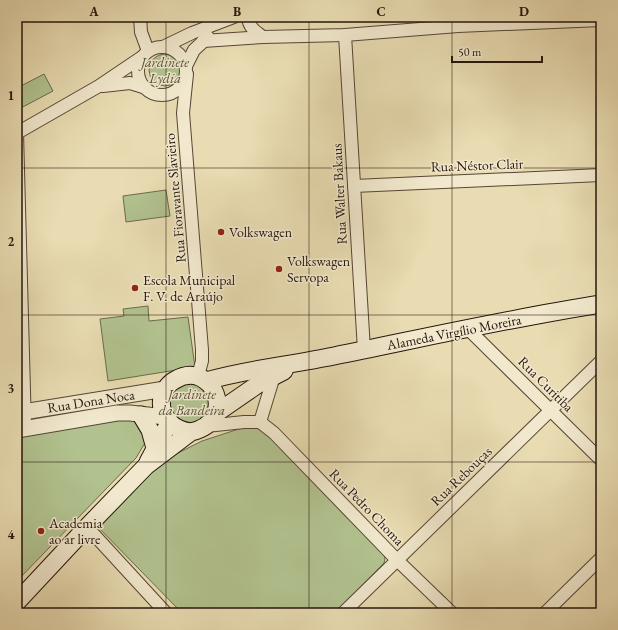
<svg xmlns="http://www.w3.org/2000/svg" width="618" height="630" font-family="'EB Garamond',serif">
<rect width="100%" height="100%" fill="#e9dcb2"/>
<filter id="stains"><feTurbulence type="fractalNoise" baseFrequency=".005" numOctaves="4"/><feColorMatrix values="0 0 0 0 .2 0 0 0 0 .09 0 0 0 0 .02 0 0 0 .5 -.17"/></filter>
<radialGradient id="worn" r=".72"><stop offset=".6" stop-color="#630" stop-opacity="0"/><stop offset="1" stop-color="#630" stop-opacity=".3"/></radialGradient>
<g fill="#b1c28f" stroke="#6a6b4e">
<circle cx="165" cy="70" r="16"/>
<path d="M 44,74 L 53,91 L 17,110 L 17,88 Z"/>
<path d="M 166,190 L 170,216 L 126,222 L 123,196 Z"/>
<path d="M 148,306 L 149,321 L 188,317 L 195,367 L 108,381 L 100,319 L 124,316 L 123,309 Z"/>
<path d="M 190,380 L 212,393 L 207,419 L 189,424 C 173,417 166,408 173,391 Z"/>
<path d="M 121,415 L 141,423 L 146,441 L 136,458 L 17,581 L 17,438 L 104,417 Z"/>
<path d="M 251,425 L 262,428 L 384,555 L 385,559 L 384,563 L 335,613 L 182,613 L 95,524 L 166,459 L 202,441 Z"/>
</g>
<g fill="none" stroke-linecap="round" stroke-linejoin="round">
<defs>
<g id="minor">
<path d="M 140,17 L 141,32 L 148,51"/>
<path d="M 248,17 C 249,28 255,31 263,37"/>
<path d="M 345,35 L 364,350"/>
<path d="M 203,41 L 263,37 L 345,35 L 458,26 L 601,20"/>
<circle cx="162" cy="71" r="24"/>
<path d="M 163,47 L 192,33 L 234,17"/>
<path d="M 186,66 L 194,50 L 208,37"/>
<path d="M 187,74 L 183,113 L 202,350 L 202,361 L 198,376"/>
<path d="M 103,86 L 130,83 L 143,87"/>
<path d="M 17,133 L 25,428"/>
<path d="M 17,133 L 99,86 L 142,57"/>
<path d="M 354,186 L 601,175"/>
<path d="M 468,329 L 601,460"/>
<path d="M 260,422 L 274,376"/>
<path d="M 206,426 L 244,422 L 260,422 L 274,433 L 397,560 L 452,613"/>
<path d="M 87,527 L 166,613"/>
<path d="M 343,613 L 601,361"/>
<path d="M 545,613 L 601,558"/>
</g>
<g id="tertiary">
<path d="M 17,413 L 165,389"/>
<path d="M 17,430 L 117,413 L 130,413 L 165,417"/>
</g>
<g id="secondary">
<path d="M 206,381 C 247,369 291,365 334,356 C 423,338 511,318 601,304"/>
<path d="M 215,414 L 257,385 L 284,371"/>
<path d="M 141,415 L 150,430 L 155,448"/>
<path d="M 148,462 L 169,423"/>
<path d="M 17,602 L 87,527 L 146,466 L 191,432 C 240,421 212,358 175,380 C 169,383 164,390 162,397 C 158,417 174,430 191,432"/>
</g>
</defs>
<use href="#minor" stroke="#554636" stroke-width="14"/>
<use href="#tertiary" stroke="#554636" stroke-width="17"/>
<use href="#secondary" stroke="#24140d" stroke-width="19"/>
<use href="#minor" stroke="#f1e8cd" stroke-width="12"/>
<use href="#tertiary" stroke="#f1e8cd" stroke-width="15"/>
<use href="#secondary" stroke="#f1e8cd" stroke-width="17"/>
</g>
<path fill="none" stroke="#24140d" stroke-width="1" stroke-opacity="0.55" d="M 166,17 L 166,613M 309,17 L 309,613M 452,17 L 452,613M 17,168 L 601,168M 17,315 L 601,315M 17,462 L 601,462"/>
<g fill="#8f2418" stroke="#f1e8cd" stroke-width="1.5">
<circle cx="221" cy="232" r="4"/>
<circle cx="279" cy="269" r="4"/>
<circle cx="135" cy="288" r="4"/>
<circle cx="41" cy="531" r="4"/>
</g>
<g text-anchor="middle" stroke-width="3" stroke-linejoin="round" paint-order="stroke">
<g font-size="14" font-style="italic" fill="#55513a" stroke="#f1e8cd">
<text x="165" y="67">Jardinete<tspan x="165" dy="16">Lydia</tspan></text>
<text x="192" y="399">Jardinete<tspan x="192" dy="16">da Bandeira</tspan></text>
</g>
<g font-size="14" fill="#24140d" stroke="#f1e8cd">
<text transform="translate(477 165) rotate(-2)" y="5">Rua Néstor Clair</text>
<text transform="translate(339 194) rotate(-93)" y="5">Rua Walter Bakaus</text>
<text transform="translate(175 198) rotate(-95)" y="5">Rua Fioravante Slavieiro</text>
<text transform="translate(454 332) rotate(-11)" y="5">Alameda Virgílio Moreira</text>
<text transform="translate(546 384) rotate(45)" y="5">Rua Curitiba</text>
<text transform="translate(91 401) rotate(-9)" y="5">Rua Dona Noca</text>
<text transform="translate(461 476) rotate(-44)" y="5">Rua Rebouças</text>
<text transform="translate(367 507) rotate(46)" y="5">Rua Pedro Choma</text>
</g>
<g font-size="14" fill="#24140d" stroke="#f1e8cd" text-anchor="start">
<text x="229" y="237">Volkswagen</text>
<text x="287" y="266">Volkswagen<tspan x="287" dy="16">Servopa</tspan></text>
<text x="143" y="285">Escola Municipal<tspan x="143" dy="16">F. V. de Araújo</tspan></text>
<text x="49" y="528">Academia<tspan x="49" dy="16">ao ar livre</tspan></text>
</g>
</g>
<rect width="618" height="630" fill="none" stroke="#e9dcb2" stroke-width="44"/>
<path d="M452 56v6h90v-6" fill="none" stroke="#24140d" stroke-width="2"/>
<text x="458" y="56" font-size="12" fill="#24140d" stroke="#f1e8cd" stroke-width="3" paint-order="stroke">50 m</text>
<rect x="22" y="22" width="574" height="586" fill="none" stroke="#24140d" stroke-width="1.5"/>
<g font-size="13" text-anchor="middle" font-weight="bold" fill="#24140d">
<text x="94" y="16">A</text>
<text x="237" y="16">B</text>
<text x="381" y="16">C</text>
<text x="524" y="16">D</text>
<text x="11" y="100">1</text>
<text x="11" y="246">2</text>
<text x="11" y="393">3</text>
<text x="11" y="539">4</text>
</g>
<rect width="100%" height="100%" filter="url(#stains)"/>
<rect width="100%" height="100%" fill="url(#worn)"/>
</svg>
